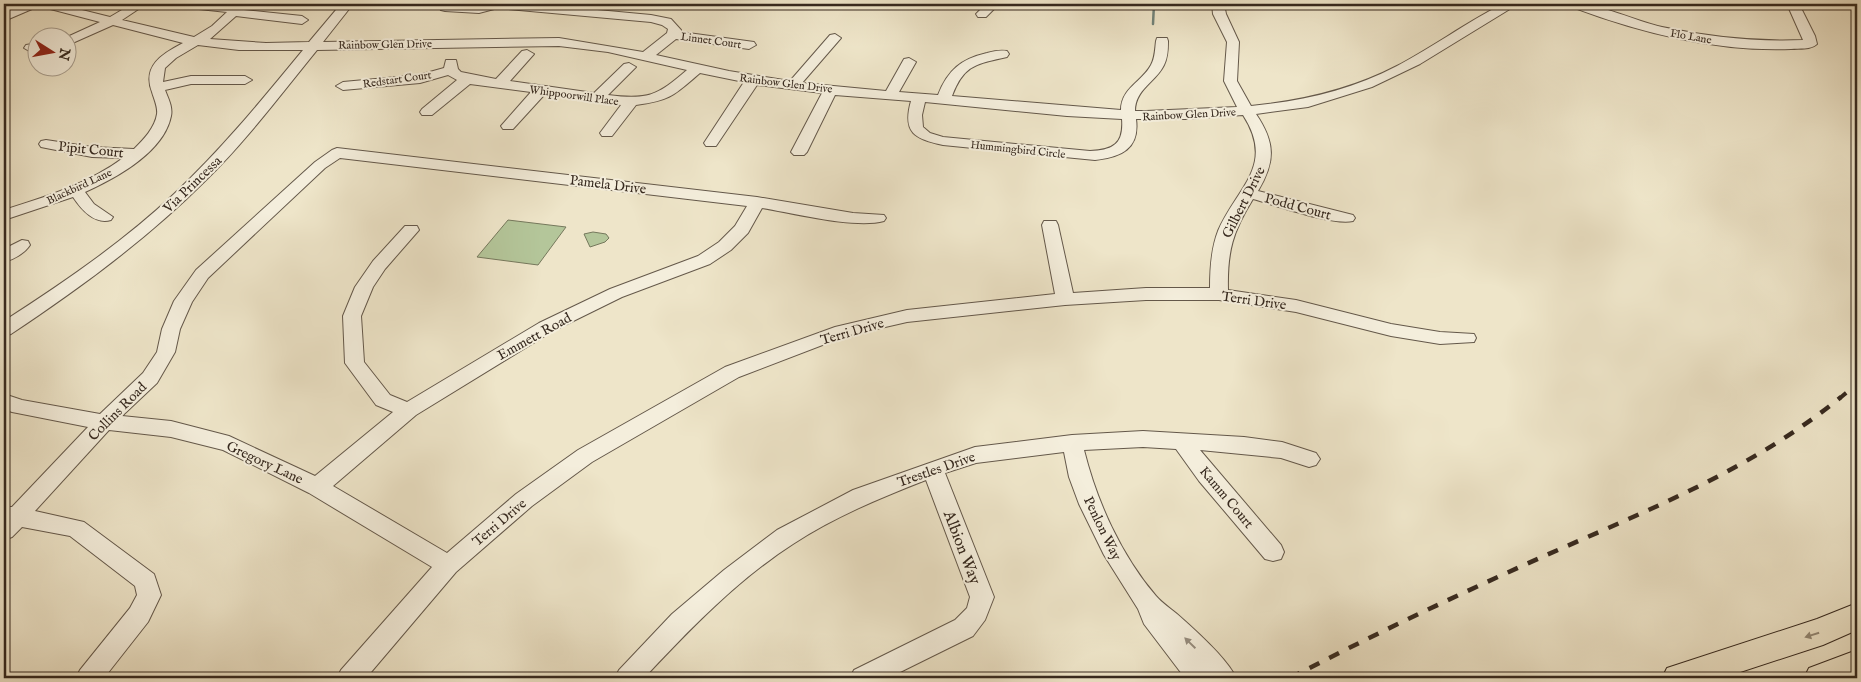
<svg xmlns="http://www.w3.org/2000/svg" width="1861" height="682" font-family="'IM FELL English',serif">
<rect width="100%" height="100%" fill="#eee5c9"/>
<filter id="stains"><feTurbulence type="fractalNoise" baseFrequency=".004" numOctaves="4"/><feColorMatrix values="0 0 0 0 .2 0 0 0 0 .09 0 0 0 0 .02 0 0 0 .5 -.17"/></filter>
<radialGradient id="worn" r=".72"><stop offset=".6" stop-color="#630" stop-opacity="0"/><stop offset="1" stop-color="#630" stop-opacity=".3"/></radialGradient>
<g fill="#b4c69a" stroke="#75785c">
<path d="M 508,220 L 566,227 L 538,265 L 477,257 Z"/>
<path d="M 593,232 L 606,234 L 609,238 L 605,242 L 590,247 L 584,234 Z"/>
</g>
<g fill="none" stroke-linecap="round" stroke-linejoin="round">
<path stroke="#71837a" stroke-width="2.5" d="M 1153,24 L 1154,4"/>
<defs>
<g id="minor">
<path d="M 24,4 L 58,4 L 110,17 L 132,4 L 146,4 L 122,20 L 194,37 L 212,26 L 227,12 L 199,9 L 195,8 L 194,4 L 234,6 L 236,4 L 250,4 L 244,10 L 302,16 L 308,20 L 302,24 L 236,16 L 210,39 L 266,43 L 309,42 L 341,4 L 353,4 L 323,42 L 559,38 L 643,52 L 667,33 L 668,29 L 662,25 L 651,22 L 498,8 L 479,13 L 445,11 L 441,10 L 436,4 L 472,6 L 533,4 L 651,15 L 671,19 L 681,30 L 681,32 L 754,42 L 756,45 L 749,49 L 676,39 L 656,55 L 729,71 L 790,81 L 830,35 L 835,34 L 841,38 L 802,83 L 886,91 L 904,59 L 909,58 L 916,62 L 899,92 L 938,95 C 948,70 961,59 987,53 C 994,51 1000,50 1007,51 L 1009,54 L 1007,57 C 977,64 964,64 952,96 L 1121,110 C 1121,88 1142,82 1151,65 C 1155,58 1155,49 1156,41 L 1157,38 L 1167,38 L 1168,41 C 1168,49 1168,57 1164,65 C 1156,82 1135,89 1135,111 L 1146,111 L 1237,107 L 1224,81 L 1227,42 L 1213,14 L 1212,4 L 1224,4 L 1226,14 L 1239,42 L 1237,81 L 1251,106 C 1303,101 1351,90 1397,66 C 1433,47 1467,22 1503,4 L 1518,4 L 1420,64 L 1372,87 L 1308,107 L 1256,114 C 1275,142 1276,161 1258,191 L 1353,215 L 1355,218 L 1353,221 C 1333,226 1275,205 1253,199 C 1233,231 1227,251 1228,290 L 1296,300 L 1391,324 L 1440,332 L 1474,334 L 1476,338 L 1474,342 L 1440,344 L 1391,336 L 1296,312 L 1219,300 L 1146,300 L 1065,305 L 907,322 L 846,336 L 739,377 L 592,462 L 532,506 L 456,572 L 366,678 L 337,678 L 341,670 L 432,567 L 309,493 L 223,450 L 171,437 L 109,430 L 35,511 L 84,522 L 154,574 L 161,595 L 148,622 L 104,678 L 76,678 L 80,670 L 130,608 L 137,595 L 135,586 L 70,536 L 22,527 L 12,537 L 4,540 L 4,507 L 12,507 L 88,427 L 12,412 L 4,409 L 4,394 L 22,400 L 100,414 L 143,373 L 157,352 L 162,329 L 174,301 L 196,270 L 315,162 L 332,150 L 337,148 L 757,197 L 853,213 L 884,215 L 886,218 L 884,221 C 855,229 793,213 762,208 L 748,233 L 731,250 L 710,264 L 622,297 L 553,331 L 416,415 L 333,486 L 447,553 L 516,494 L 578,450 L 725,367 L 835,327 L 907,310 L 1055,294 L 1042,225 L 1044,221 L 1056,221 L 1058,225 L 1073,293 L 1146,288 L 1210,288 C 1210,269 1211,249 1218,231 C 1237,187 1276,166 1243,115 L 1185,119 L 1136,119 C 1140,149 1121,157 1095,160 L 943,145 C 915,139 902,133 911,101 L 835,95 L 807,152 L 804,155 L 794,155 L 791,152 L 822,93 L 757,85 L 716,146 L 706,146 L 704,143 L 744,82 L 700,73 C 673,96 671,100 636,105 L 612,136 L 602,136 L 600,133 L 621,105 L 545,94 L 513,129 L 503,129 L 501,126 L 531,92 L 470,84 L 432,115 L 422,115 L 420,112 L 422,109 L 457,80 L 448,75 L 420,83 L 343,90 L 336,86 L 343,82 L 419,75 L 444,68 L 446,60 L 456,60 L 458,69 L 461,72 L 496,79 L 522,51 L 527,50 L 534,54 L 510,81 L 594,93 L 624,64 L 629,63 L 636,67 L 608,95 C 648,100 657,96 687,70 L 608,52 L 559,46 L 317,50 C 281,94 247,140 206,180 C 147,239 80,288 11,334 L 4,336 L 4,321 C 63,283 122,243 174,194 C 221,150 262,100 303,50 L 239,50 L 198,45 L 176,58 L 165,68 L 163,82 L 191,76 L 245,76 L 252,80 L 245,84 L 191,84 L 165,90 C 168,98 173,107 171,116 C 164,152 116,178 85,192 L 94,204 L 113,217 L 111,220 C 94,225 81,209 73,197 L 4,220 L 4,210 C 45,197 88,184 123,158 L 92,157 L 46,148 L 41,147 L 39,144 L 41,141 L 46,140 L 92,147 L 134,149 C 143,140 155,128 157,114 C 158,107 154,99 152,92 C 142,66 162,54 183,43 L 113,25 L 68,45 L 68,38 L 65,38 L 100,22 L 39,6 L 4,21 L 4,13 ZM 925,102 L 1067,116 L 1122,119 C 1124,144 1113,150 1090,151 L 943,137 L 930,133 L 923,127 L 922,115 ZM 340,158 L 747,206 L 735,226 L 719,242 L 698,256 L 610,289 L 539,323 L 407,402 L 390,395 L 364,362 L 361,316 L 373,287 L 385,269 L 419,230 L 417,226 L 405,226 L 373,261 L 355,287 L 343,316 L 345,363 L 376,405 L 393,412 L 315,476 L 229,436 L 171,421 L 122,416 L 157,383 L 175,352 L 180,329 L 192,302 L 208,278 L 325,168 Z"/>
<path d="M 986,4 L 999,4 L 986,17 L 978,17 L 976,14 Z"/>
<path d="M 1570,4 C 1596,2 1635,21 1662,27 C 1709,37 1756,42 1803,40 L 1787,4 L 1799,4 L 1815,36 L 1817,44 C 1811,50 1799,48 1791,49 C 1716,52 1641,33 1572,7 Z"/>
<path d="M 38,43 L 38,51 L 31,52 L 24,48 L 26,45 Z"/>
<path d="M 22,240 L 28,241 L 30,245 C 25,253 13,260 4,262 L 4,249 Z"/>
<path d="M 1143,431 L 1244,437 L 1282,442 L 1316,453 L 1320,459 L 1316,465 L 1309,467 L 1281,458 L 1200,450 L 1281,545 L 1284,552 L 1281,559 L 1273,561 L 1265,559 L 1199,481 L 1176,449 L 1143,447 L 1084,450 C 1097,502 1121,555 1156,596 C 1162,603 1170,608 1177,614 C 1193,628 1228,659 1236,678 L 1185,678 L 1144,624 L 1138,609 L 1104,555 L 1079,504 L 1069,477 L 1064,452 L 976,463 L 945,473 L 994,597 L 985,620 L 973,636 L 888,678 L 850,678 L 854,670 L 955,620 L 967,608 L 970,597 L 926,480 C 880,498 834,517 793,544 C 737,580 689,630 644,678 L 615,678 L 619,670 L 672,614 L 724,570 L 777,530 L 853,490 L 975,447 L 1072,435 Z"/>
</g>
<g id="major">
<path d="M 1857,603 L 1857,630 L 1823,645 L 1722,678 L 1662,678 L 1667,668 L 1817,619 Z"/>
<path d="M 1857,650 L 1857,678 L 1804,678 L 1809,668 Z"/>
</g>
</defs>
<use href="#minor" stroke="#64584a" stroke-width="2"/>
<use href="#major" stroke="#36291f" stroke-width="2"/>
<use href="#minor" fill="#f4eedc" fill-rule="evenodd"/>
<use href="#major" fill="#eee5c9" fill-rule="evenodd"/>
<path stroke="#36291f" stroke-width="4" stroke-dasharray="8 8" stroke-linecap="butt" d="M 1840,398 L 1857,384"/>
<path stroke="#36291f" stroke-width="4.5" stroke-dasharray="11 11" stroke-linecap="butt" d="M 1290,678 C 1373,635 1457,595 1542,557 C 1646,511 1753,469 1841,397"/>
</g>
<defs><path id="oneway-solid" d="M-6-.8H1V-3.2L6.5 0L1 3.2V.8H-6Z" transform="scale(1.25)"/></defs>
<use fill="#928774" href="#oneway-solid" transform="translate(1812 635) rotate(162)"/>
<use fill="#958c7e" href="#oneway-solid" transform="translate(1190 643) rotate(-136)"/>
<g text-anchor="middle" stroke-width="4" stroke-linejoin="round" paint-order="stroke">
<g font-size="11" fill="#36291f" stroke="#f4eedc">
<text transform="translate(1691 36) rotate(10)" y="4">Flo Lane</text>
<text transform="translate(711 40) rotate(8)" y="4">Linnet Court</text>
<text transform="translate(385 44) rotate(-1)" y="4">Rainbow Glen Drive</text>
<text transform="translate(397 79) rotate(-8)" y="4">Redstart Court</text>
<text transform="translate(786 83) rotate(7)" y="4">Rainbow Glen Drive</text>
<text transform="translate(574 95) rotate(8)" y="4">Whippoorwill Place</text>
<text transform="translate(1189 114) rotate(-3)" y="4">Rainbow Glen Drive</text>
<text transform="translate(1018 149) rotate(6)" y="4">Hummingbird Circle</text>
<text transform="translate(79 186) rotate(-25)" y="4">Blackbird Lane</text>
</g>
<g font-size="14" fill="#36291f" stroke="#f4eedc">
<text transform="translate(91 149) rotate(6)" y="5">Pipit Court</text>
<text transform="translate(192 184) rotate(-44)" y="5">Via Princessa</text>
<text transform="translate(608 184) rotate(7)" y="5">Pamela Drive</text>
<text transform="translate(1243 202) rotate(-63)" y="5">Gilbert Drive</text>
<text transform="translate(1298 206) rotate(15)" y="5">Podd Court</text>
<text transform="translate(1254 300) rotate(8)" y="5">Terri Drive</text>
<text transform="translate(852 331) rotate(-16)" y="5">Terri Drive</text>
<text transform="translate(534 336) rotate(-29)" y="5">Emmett Road</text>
<text transform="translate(117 411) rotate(-45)" y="5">Collins Road</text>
<text transform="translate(265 462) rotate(25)" y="5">Gregory Lane</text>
<text transform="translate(936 469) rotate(-19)" y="5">Trestles Drive</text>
<text transform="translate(1227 497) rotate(50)" y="5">Kamm Court</text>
<text transform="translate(499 522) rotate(-40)" y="5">Terri Drive</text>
<text transform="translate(1103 528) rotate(64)" y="5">Penlon Way</text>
</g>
<g font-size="16" fill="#36291f" stroke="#f4eedc">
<text transform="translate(963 547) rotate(69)" y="6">Albion Way</text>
</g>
</g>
<rect width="1861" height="682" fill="none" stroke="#eee5c9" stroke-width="20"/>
<rect x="5" y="5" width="1851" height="672" fill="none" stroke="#36291f" stroke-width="2.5"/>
<rect x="10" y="10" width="1841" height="662" fill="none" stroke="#36291f"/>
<g transform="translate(52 52) rotate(101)"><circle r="24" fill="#f4eedc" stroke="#a89f90"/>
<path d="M0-4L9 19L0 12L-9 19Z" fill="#8f2418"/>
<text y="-8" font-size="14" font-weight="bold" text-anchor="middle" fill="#36291f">N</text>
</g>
<rect width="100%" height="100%" filter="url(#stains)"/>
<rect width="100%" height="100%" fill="url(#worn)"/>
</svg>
